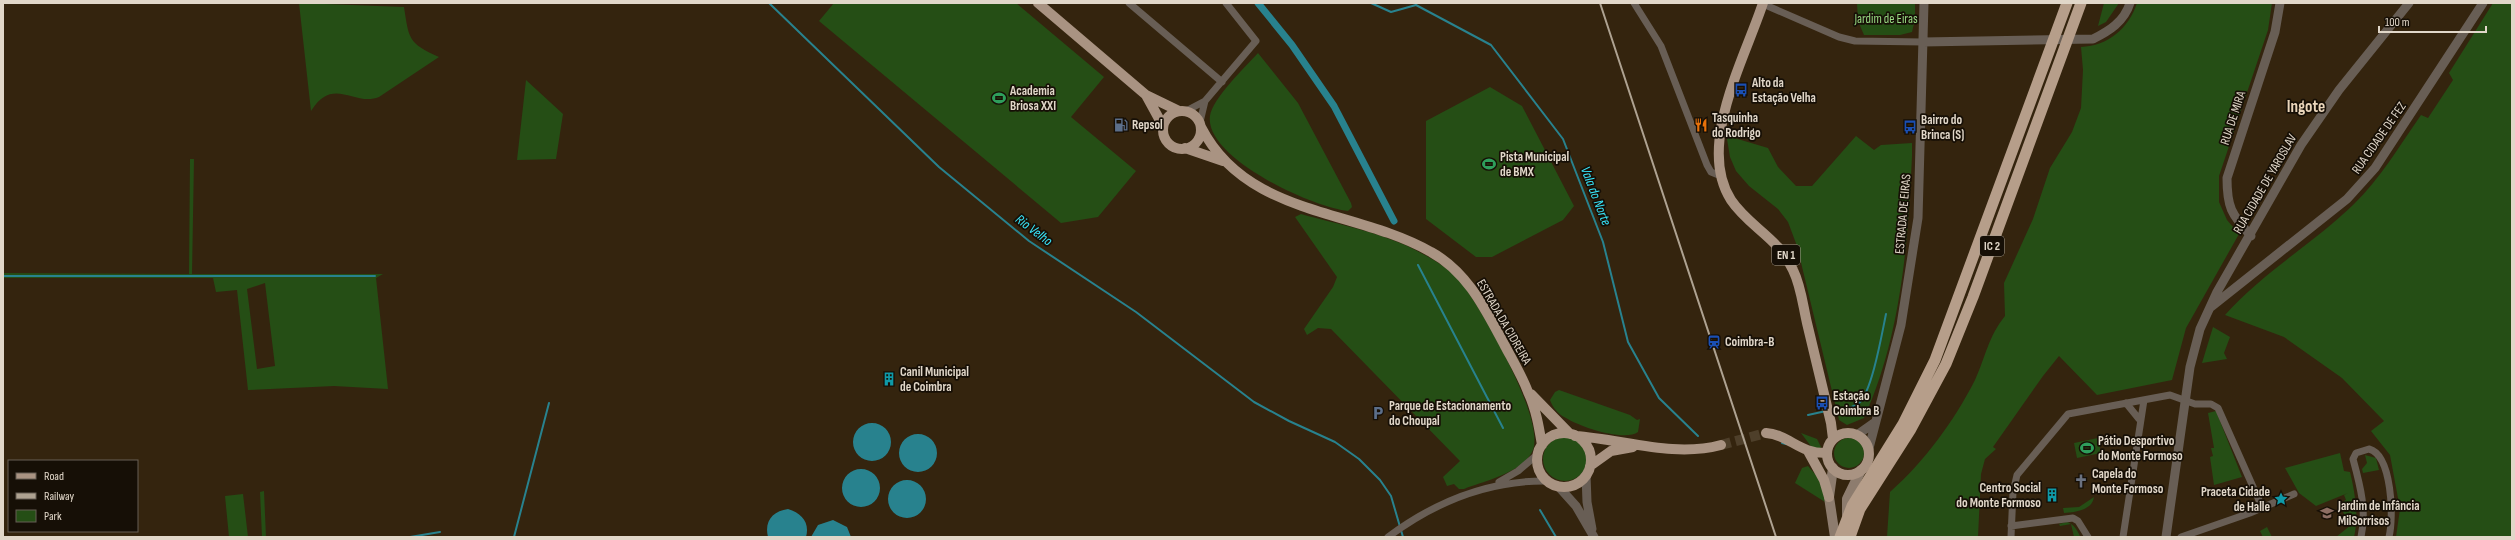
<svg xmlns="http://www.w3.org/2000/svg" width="2515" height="540" font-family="'Sofia Sans Condensed',sans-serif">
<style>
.green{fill:#254e15;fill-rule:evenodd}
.water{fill:#28828e}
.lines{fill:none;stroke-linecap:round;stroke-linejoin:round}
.stream{stroke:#28828e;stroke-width:2}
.canal{stroke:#28828e;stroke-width:7}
.primary-tunnel{stroke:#4e3f2a;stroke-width:10;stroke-dasharray:10 5;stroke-linecap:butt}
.minor{stroke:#685e55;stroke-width:7}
.tertiary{stroke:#685e55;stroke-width:9}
.secondary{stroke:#8d7c6e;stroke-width:10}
.primary{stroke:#a99382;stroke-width:10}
.trunk{stroke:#b69e8a;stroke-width:11}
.rail{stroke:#aea291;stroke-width:2}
.labels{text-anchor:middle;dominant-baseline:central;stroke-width:3.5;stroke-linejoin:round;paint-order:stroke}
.shield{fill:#160f06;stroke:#a49b8e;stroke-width:1}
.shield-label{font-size:12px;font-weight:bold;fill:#e1d7c9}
.park-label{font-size:13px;fill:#98da83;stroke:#160f06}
.poi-label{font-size:13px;font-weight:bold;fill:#e1d7c9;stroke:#160f06;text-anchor:start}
.street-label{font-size:13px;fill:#e1d7c9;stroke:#160f06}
.water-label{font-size:14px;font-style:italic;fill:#38e5f9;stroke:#160f06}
.district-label{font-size:17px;font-weight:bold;fill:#ebd6bb;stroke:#160f06}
</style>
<rect width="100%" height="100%" fill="#34240e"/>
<!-- green -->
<path class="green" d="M299,3l105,4c5,32 4,36 35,50l-60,40c-25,10 -46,-22 -68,14z
M834,3h182l88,74 -33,40 65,54 -38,46 -37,6 -242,-202z
M1857,3h58v16l-3,13 -12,3h-36l-6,-14z
M2104,3h15l-13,19 -8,4z
M2137,3h135l-4,27 -49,146v26l8,18 12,14 -53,94 -14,52 -75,15 -38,-39 -16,20 -50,71 3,2 -11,10 -4,15 -3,63h-91l3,-45c35,-31 64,-71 85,-112 11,-24 13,-43 30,-64l-1,-33 29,-64 17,-51 22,-36 9,-24 2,-38 -2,-23c27,-1 48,-19 56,-44z
M2493,3h19v534h-116l4,-28 -10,-54 -19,-24 13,-10 -42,-43 -58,-41 -59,-22c38,-43 88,-71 129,-111 26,-25 46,-59 67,-89l7,3 25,-38 -4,-7z
M1258,53l40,50 53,100 1,4 -4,4c-34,-3 -144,-53 -138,-95 2,-17 36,-50 48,-63z
M526,80l37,34 -7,45 -39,1z
M1490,87l32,19 52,100 -11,14 -71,37h-16l-50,-38v-98z
M1856,136l18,14 7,-5 31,-2v13c-4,88 -11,180 -48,262l-17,7 -8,-5 -42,-174 -9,-24 -10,-13 -29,-23 -13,-15 -6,-14 -3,-18 4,-2 37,11 10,19 18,19h16z
M190,159h4l-2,115h191l-7,4 12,111 -54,-3 -86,4 -11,-100 -21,2 -3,-14h-210v-5l186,1zM265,283l10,83 -18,3 -10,-80z
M1301,214c36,10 86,20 118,38 14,7 32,18 42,30 20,26 87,141 71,170 -11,21 -47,29 -68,37h-5l-5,-5 -7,2 -4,-9 17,-16 -129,-132 -13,-1 -11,7 -3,-6 29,-42 4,-10 -42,-60z
M2213,327l17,10 -6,16 3,6 -25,4z
M1559,390l71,25 7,5 3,-1 -2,13c-13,10 -58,-5 -72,-14 -8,-4 -13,-10 -16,-18l5,-8z
M2216,411l26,66 -28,8 -4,-28 3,-1 -2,-8h3l-6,-35z
M1801,433l16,6 4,8 -2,3 -6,-1z
M1543 459a22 22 0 1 1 44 0a22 22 0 1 1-44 0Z
M2098,438l3,15 -24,5 -3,-15z
M1834 453a15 15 0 1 1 30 0a15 15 0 1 1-30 0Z
M2340,453l4,18 6,1c5,20 9,45 4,65h-18l15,-12 -13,-21 8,-4 -2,-5 4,-2 -32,13 -17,-13 -14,-25z
M2365,455l11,3 3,12 -16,3 -1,-4 5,-6z
M1808,466l13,15 4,21 -30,-19 7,-15z
M264,491l2,46h-4l-2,-45z
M243,494l5,43h-19l-4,-41z
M2094,497c-2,14 -20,15 -30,16l-1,-5 16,-1z
M2067,522c7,2 10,8 13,14l-6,1 -3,-13 -11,2 -1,-2z
M2267,527l5,10h-9l-3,-6z"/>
<!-- water -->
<path class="water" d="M853 442a19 19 0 1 1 38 0a19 19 0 1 1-38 0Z
M899 453a19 19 0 1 1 38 0a19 19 0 1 1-38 0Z
M842 488a19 19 0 1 1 38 0a19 19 0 1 1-38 0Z
M888 499a19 19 0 1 1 38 0a19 19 0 1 1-38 0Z
M788,509c14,4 22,14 18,28h-38c-4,-16 5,-26 20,-28z
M833,520l14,7 4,10h-40l7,-12z"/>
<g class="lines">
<!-- stream -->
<path class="stream" d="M769,3l170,164 90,74 107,71 118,90 35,19 46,21 24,17 21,21 11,16 12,41
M1371,3l20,9 25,-7 75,40 72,94 40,103 25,100 31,56 39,38
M1418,265l85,163
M3,276h372
M1832,410c8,-1 21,-1 27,-7 13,-11 23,-70 27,-89
M1808,415l18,-4
M1782,443l4,1
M1540,510l16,27
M410,537l30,-5
M514,537l35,-134"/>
<!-- canal -->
<path class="canal" d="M1258,3l34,42 42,61 60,115"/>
<!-- primary-tunnel -->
<path class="primary-tunnel" d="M1721,445l45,-12"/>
<!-- minor -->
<path class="minor" d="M1129,3l93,79
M1634,3l27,43 46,119 4,7 10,4
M1763,4l76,33 16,4 68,1
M1186,111l19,-10 51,-60 -30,-38
M1200,122l5,-21
M2126,403l13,16
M1499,482l19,-11 20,-17
M2011,526l62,-8 5,3 10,16
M1388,537c47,-35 101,-57 160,-56
M2011,537l2,-45 4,-17 51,-61 102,-19 25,9h16l7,4 44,99
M2123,537l21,-137
M2181,537l69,-24 44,-19
M2361,537c6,-27 -1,-52 -8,-78l3,-6 13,-4c23,6 25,68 20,88"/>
<!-- tertiary -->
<path class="tertiary" d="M1923,42l170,-3c16,-8 31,-17 37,-36
M2251,236c-20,-22 -24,-29 -24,-58l48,-146 5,-29
M2211,307l136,-108 28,-31 108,-165
M1857,435l17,-12
M1869,448l32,-123 17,-107 6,-215
M1586,475l1,27 5,27
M1558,486l18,20 18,31
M2166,537l24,-170 10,-38 17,-37 84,-147 38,-55 70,-87"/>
<!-- secondary -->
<path class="secondary" d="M1833,468l-4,29 6,40
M1847,515v-16l14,-29"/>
<!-- primary -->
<path class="primary" d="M1038,3l108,92 33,16
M1763,3c-18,55 -67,143 -32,197 18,27 48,38 62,70 8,16 10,36 14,53 8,33 16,67 24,100l2,16
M1146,95l17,31
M1163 130a19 19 0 1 1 38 0a19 19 0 1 1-38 0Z
M1201,127c46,90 153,81 230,125 37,20 55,59 74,94 8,15 17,30 23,46 8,17 11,35 14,53
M1185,148l38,13
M1531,394l39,40
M1766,433c24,2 33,21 61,20
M1827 454a21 21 0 1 1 42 0a21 21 0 1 1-42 0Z
M1537 460a27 27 0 1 1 54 0a27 27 0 1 1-54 0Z
M1575,436c48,3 98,22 146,9
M1808,451l16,29 5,17
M1590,466l21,-15 22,-4"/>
<!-- trunk -->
<path class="trunk" d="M1840,537l12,-31 51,-82 32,-64 132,-357
M1850,537l10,-28 51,-80 35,-65 27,-67 108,-294"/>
<!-- rail -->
<path class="rail" d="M1600,3l176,534"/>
</g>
<!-- icons -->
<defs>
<g id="bus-bare" transform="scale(1.08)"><path d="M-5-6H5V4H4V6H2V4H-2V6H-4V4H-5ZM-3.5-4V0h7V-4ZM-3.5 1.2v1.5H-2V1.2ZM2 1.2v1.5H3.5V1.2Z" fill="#1a4fb4" stroke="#160f06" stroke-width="2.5" paint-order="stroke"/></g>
<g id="stadium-bare" transform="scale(1.08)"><path d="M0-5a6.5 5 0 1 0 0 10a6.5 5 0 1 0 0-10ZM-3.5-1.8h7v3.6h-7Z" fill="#2e9e5b" stroke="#160f06" stroke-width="2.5" paint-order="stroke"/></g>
<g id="fuel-bare" transform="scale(1.08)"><path d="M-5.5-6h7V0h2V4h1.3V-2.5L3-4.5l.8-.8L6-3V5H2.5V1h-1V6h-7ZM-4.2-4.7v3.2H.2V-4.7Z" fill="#5c6f8a" stroke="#160f06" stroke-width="2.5" paint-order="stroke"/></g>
<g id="restaurant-bare" transform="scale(1.08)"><path d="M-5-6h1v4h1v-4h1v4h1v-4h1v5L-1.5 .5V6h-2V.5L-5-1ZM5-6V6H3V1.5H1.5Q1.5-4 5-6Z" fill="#e8710a" stroke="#160f06" stroke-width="2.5" paint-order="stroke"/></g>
<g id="station-bare" transform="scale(1.08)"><path d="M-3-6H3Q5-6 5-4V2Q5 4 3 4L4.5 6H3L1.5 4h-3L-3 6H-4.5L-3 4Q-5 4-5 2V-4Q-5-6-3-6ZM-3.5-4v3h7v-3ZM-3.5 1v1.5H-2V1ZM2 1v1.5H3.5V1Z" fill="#1a4fb4" stroke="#160f06" stroke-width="2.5" paint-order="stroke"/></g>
<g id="building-bare" transform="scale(1.08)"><path d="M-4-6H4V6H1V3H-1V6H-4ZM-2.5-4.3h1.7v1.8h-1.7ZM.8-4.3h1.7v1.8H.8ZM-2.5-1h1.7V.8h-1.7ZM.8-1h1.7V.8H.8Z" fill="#0f9aa8" stroke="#160f06" stroke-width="2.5" paint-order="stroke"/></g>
<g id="parking-bare" transform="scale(1.08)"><path d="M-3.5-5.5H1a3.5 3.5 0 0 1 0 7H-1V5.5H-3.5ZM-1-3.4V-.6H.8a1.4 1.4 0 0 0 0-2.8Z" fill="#5c6f8a" stroke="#160f06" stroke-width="2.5" paint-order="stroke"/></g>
<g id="church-bare" transform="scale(1.08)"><path d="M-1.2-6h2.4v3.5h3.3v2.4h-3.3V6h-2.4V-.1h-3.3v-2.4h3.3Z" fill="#6b7280" stroke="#160f06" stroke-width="2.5" paint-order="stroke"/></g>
<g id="sight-bare" transform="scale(1.08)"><path d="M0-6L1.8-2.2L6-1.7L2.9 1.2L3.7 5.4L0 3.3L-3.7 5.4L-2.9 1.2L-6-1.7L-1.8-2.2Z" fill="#0f9aa8" stroke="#160f06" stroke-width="2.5" paint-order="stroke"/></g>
<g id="school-bare" transform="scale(1.08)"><path d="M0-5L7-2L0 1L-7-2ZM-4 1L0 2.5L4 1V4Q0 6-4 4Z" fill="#8d6e63" stroke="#160f06" stroke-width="2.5" paint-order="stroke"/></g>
</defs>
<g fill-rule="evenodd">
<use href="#bus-bare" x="1741" y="90"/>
<use href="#stadium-bare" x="999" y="98"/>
<use href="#fuel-bare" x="1121" y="125"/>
<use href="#restaurant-bare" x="1701" y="125"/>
<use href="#bus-bare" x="1910" y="127"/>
<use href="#stadium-bare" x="1489" y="164"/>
<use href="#station-bare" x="1714" y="342"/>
<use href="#building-bare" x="889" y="379"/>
<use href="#bus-bare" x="1822" y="403"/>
<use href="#parking-bare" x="1378" y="413"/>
<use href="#stadium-bare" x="2087" y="448"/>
<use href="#church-bare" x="2081" y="481"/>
<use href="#building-bare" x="2052" y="495"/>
<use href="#sight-bare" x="2281" y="499"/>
<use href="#school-bare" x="2327" y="513"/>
</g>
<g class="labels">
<!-- shield labels -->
<g class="shield">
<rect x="1980" y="236" width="24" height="20" rx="3"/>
<rect x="1772" y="245" width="28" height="20" rx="3"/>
</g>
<g class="shield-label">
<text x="1992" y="246">IC 2</text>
<text x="1786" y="255">EN 1</text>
</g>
<!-- park labels -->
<g class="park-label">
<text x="1886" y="19">Jardim de Eiras</text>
</g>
<!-- poi labels -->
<g class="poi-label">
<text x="1752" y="83">Alto da<tspan x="1752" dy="15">Estação Velha</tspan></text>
<text x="1010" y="91">Academia<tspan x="1010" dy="15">Briosa XXI</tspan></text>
<text x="1712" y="118">Tasquinha<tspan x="1712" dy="15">do Rodrigo</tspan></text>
<text x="1921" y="120">Bairro do<tspan x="1921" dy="15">Brinca (S)</tspan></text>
<text x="1132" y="125">Repsol</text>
<text x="1500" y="157">Pista Municipal<tspan x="1500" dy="15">de BMX</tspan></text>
<text x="1725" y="342">Coimbra-B</text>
<text x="900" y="372">Canil Municipal<tspan x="900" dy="15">de Coimbra</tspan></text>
<text x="1833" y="396">Estação<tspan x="1833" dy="15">Coimbra B</tspan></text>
<text x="1389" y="406">Parque de Estacionamento<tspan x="1389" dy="15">do Choupal</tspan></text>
<text x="2098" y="441">Pátio Desportivo<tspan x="2098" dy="15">do Monte Formoso</tspan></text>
<text x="2092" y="474">Capela do<tspan x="2092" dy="15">Monte Formoso</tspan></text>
<text x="2041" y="488" text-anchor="end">Centro Social<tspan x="2041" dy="15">do Monte Formoso</tspan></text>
<text x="2270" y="492" text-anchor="end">Praceta Cidade<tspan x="2270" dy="15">de Halle</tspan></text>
<text x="2338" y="506">Jardim de Infância<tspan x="2338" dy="15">MilSorrisos</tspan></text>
</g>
<!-- street labels -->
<g class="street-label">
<text transform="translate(2233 118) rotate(-72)">RUA DE MIRA</text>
<text transform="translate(2379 138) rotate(-55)">RUA CIDADE DE FEZ</text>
<text transform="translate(2265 184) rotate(-60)">RUA CIDADE DE YAROSLAV</text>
<text transform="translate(1903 214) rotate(-85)">ESTRADA DE EIRAS</text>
<text transform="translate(1504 322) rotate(60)">ESTRADA DA CIDREIRA</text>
</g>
<!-- water labels -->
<g class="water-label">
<text transform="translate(1596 196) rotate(69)">Vala do Norte</text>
<text transform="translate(1034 230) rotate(37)">Rio Velho</text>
</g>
<!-- district labels -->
<g class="district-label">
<text x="2306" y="107">Ingote</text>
</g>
</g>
<!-- border -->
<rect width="2515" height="540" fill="none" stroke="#e1d7c9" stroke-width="8"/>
<!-- legend -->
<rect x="8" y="460" width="130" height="72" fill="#160f06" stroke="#675f54"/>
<rect x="16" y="473" width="20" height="6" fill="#a99382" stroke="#675f54"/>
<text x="44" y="480" font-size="12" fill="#e1d7c9">Road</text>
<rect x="16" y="493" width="20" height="6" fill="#aea291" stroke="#675f54"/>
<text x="44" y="500" font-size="12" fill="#e1d7c9">Railway</text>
<rect x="16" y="510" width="20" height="12" fill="#254e15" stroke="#675f54"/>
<text x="44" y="520" font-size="12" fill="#e1d7c9">Park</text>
<!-- scale -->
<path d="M2379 26v6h107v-6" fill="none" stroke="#e1d7c9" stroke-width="2"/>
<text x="2385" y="26" font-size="12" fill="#e1d7c9" stroke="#160f06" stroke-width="3" paint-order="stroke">100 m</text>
</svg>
